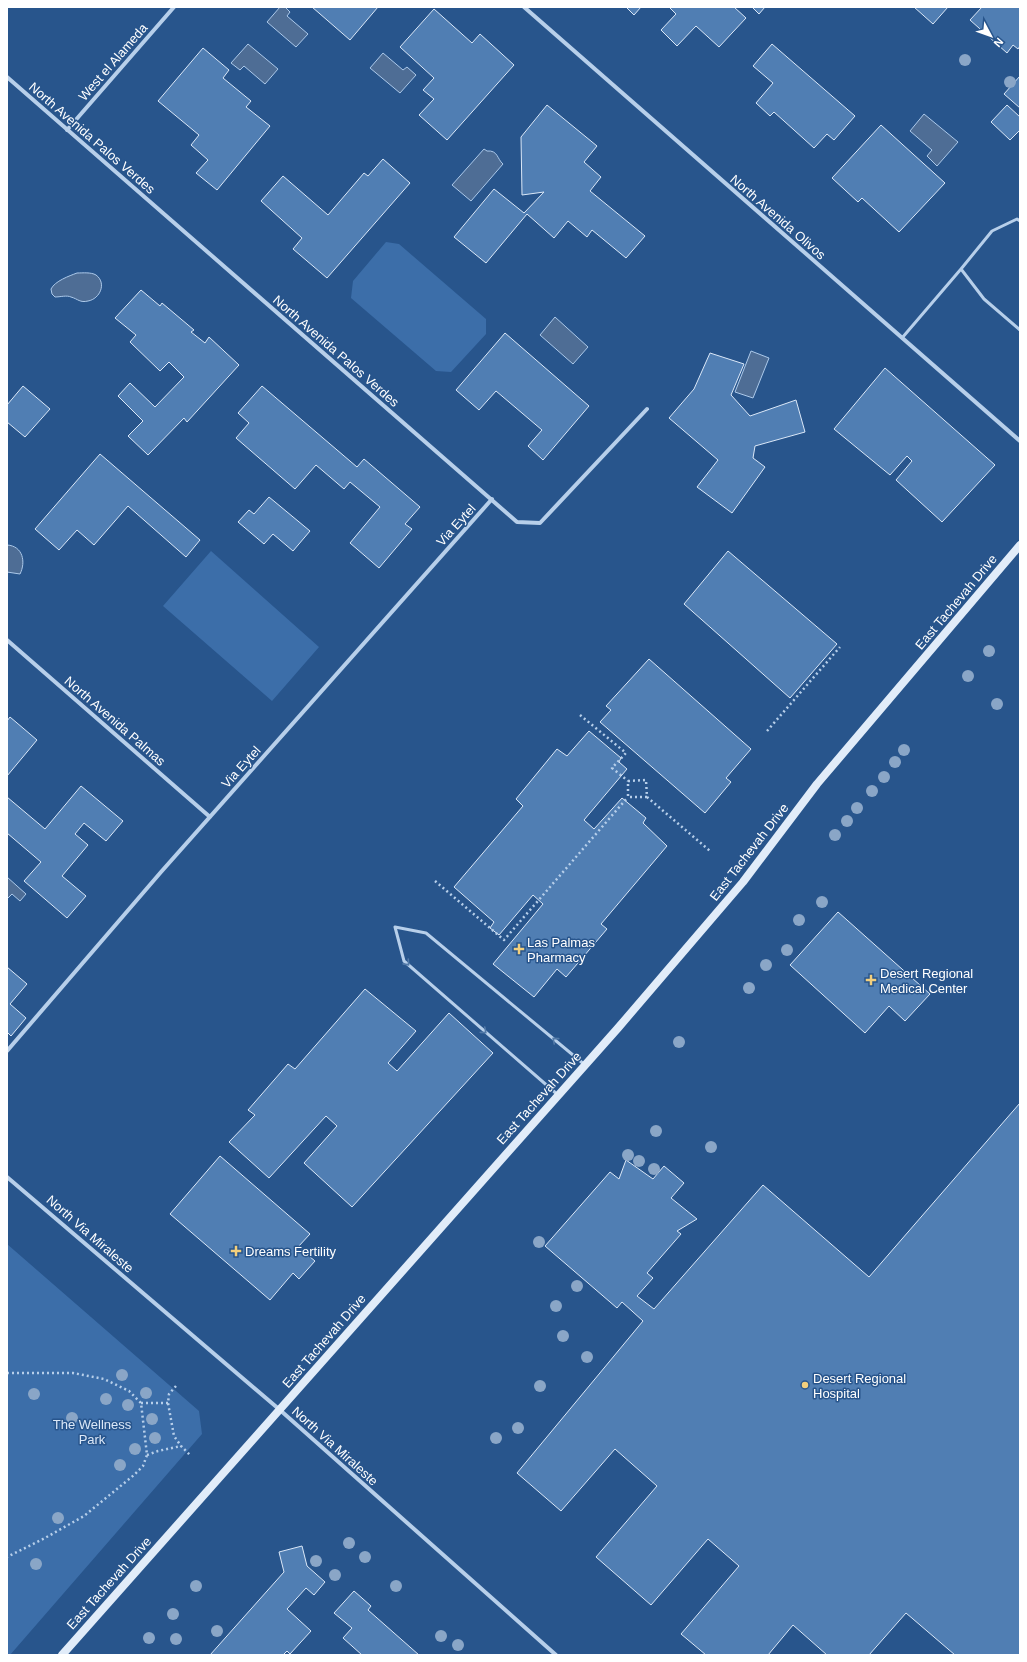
<svg xmlns="http://www.w3.org/2000/svg" width="1027" height="1662" font-family="Helvetica,sans-serif">
<style>
.green{fill:#3c6ea9}
.water{fill:#4e6d95;stroke:#acc9ea}
.building{fill:#507eb3;stroke:#dbe8f8}
.lines{fill:none;stroke-linecap:round;stroke-linejoin:round}
.path{stroke:#b7cfea;stroke-width:2.5;stroke-dasharray:2 3;stroke-linecap:butt}
.lane{stroke:#b7cfea;stroke-width:3}
.street{stroke:#b7cfea;stroke-width:4}
.secondary{stroke:#e1ecf9;stroke-width:8}
.tree{fill:#8aa6c7}
.oneway{stroke:#537aa8}
.poi-dot{fill:#f2cf7d;stroke:#28558c;stroke-width:1.5}
.labels{text-anchor:middle;dominant-baseline:central;stroke-width:3;stroke-linejoin:round;paint-order:stroke}
.street-label{font-size:13px;fill:#fff;stroke:#28558c}
.poi-label{font-size:13px;fill:#fff;stroke:#28558c;text-anchor:start}
.park-label{font-size:13px;fill:#dbe8f8;stroke:#28558c}
</style>
<rect width="100%" height="100%" fill="#28558c"/>
<!-- green -->
<path class="green" d="M386,242l13,2 87,75v15l-35,38 -15,-1 -85,-73 2,-17z
M211,551l108,96 -47,54 -109,-95z
M7,1244l192,167 3,23 -192,221h-3z"/>
<!-- water -->
<path class="water" d="M280,7h5l5,5 -3,4 21,18 -12,13 -29,-25z
M248,44l30,25 -13,15 -21,-18 -4,4 -9,-7z
M383,53l20,17 4,-3 9,8 -16,18 -30,-25z
M924,114l34,28 -21,24 -10,-10 5,-6 -22,-19z
M484,149l3,2c11,-1 10,8 16,13l-32,37 -19,-16z
M77,273c6,0 14,-1 19,2 11,8 4,24 -8,26 -8,2 -10,-2 -17,-4 -4,-2 -11,0 -16,0l-3,-3 -1,-5c4,-8 18,-13 26,-16z
M555,317l33,30 -15,17 -33,-29z
M751,351l18,7 -16,40 -18,-6z
M7,545c16,1 19,17 13,29l-13,-2z
M7,877l19,17 -6,7 -8,-7 -5,5z"/>
<!-- building -->
<path class="building" d="M312,7h66l-28,33z
M626,7h15l-7,8z
M669,7h65l12,11 -27,29 -23,-21 -19,20 -16,-16 15,-16z
M752,7h13l-6,7z
M914,7h34l-15,17z
M982,7h38v39l-2,3 -5,-4 -6,8 -37,-33z
M434,9l38,34 8,-9 34,31 -67,75 -28,-25 15,-16 -11,-9 11,-12 -34,-31z
M772,44l83,72 -21,24 -7,-6 -13,14 -40,-36 -4,4 -14,-13 17,-20 -20,-17z
M203,48l26,22 -6,8 28,23 -5,6 24,19 -53,64 -21,-17 12,-13 -17,-15 8,-10 -41,-34z
M1020,76v32l-16,-14z
M547,105l50,41 -13,16 17,15 -11,14 55,45 -19,22 -34,-28 -5,7 -19,-16 -14,17 -27,-24 -41,49 -32,-26 40,-48 30,24 20,-21 -22,3 -1,-58z
M1007,105l13,12v13l-10,10 -19,-18z
M881,125l64,58 -46,49 -37,-34 -4,4 -26,-24z
M383,159l27,24 -83,95 -34,-29 9,-11 -41,-37 22,-25 45,39 36,-42 4,3z
M141,290l19,16 2,-3 32,27 -3,2 14,11 4,-6 30,28 -52,57 -3,-4 -36,37 -20,-19 15,-15 -25,-25 12,-13 25,24 29,-30 -15,-15 -9,9 -30,-29 6,-7 -21,-17z
M505,333l84,73 -46,54 -15,-14 14,-16 -46,-39 -17,19 -23,-20z
M710,353l34,11 -13,31 19,21 46,-16 9,32 -50,14 -2,12 12,9 -33,46 -35,-26 21,-27 -49,-42 25,-29z
M885,368l110,97 -53,57 -46,-42 16,-19 -5,-5 -17,19 -56,-46z
M23,386l27,23 -25,28 -18,-15v-17z
M262,386l95,81 7,-8 56,48 -15,17 7,5 -33,39 -29,-25 30,-36 -30,-25 -6,7 -28,-24 -21,24 -59,-51 13,-15 -11,-10z
M100,454l100,86 -14,17 -58,-51 -34,39 -17,-15 -18,20 -24,-21z
M269,497l41,34 -17,20 -20,-17 -9,10 -26,-22 11,-12 5,4z
M728,551l109,93 -47,54 -106,-94z
M649,659l102,90 -25,29 5,4 -26,31 -105,-91 11,-12 -5,-4z
M10,717l27,23 -30,36v-55z
M589,731l32,27 -2,4 8,7 -43,51 10,9 28,-31 24,20 -3,5 24,23 -66,78 6,5 -41,48 -9,-8 -23,28 -41,-33 50,-60 -10,-9 -34,40 -9,-7 4,-6 -40,-35 69,-81 -7,-7 41,-50 10,7z
M81,786l42,35 -17,20 -22,-18 -9,11 13,11 -26,31 24,20 -19,22 -43,-37 17,-19 -34,-29v-36l38,32z
M838,912l92,82 -25,27 -16,-15 -24,27 -75,-68z
M7,967l20,17 -17,20 16,14 -15,18 -4,-4z
M365,989l51,42 -28,32 9,8 52,-58 44,40 -141,154 -48,-44 33,-37 -11,-10 -57,62 -40,-36 26,-27 -7,-5 40,-46 7,5z
M1020,1103v552h-65l-49,-42 -37,42h-42l-34,-30 -25,30h-62l-25,-21 58,-68 -31,-27 -57,66 -55,-48 61,-71 -42,-37 -54,62 -44,-38 126,-152 -21,-19 -5,6 -72,-62 65,-74 9,7 7,-19 27,19 11,-13 20,17 -13,15 26,21 -20,12 4,3 -34,39 6,5 -16,18 17,13 109,-124 106,92z
M220,1156l90,78 -12,13 17,14 -16,18 -6,-6 -23,27 -100,-86z
M302,1546l5,20 18,16 -11,13 -8,-7 -19,21 24,22 -21,23 -3,-3 -4,4h-73l74,-83 -5,-20z
M354,1591l17,15 -3,4 51,45h-57l-19,-17 9,-10 -18,-15z"/>
<g class="lines">
<!-- path -->
<path class="path" d="M580,715l46,38 -14,15 16,13
M767,731l73,-84
M647,797h-19v-16l18,-1 1,17 63,54
M435,881l69,59 124,-143
M7,1373h66l31,6 25,12 12,12 6,52 -4,11 -9,9 -50,41 -39,22 -38,19
M176,1386l-7,8 -1,9 6,33 7,10 9,9
M141,1403h27
M147,1455l11,-4 23,-5"/>
<!-- lane -->
<path class="lane" d="M1020,221l-3,-2 -25,12 -31,38 23,30 36,31
M902,338l59,-69
M558,1095l-154,-134 -9,-34 31,6 159,132"/>
<!-- street -->
<path class="street" d="M524,7l496,434
M7,77l510,445 23,1 107,-114
M67,130l107,-123
M7,640l203,177
M7,1051l154,-179 331,-373
M7,1177l273,233 276,245"/>
<!-- secondary -->
<path class="secondary" d="M62,1655l556,-627 125,-146 74,-98 203,-239"/>
</g>
<!-- trees -->
<g class="tree">
<circle cx="965" cy="60" r="6"/>
<circle cx="1010" cy="82" r="6"/>
<circle cx="989" cy="651" r="6"/>
<circle cx="968" cy="676" r="6"/>
<circle cx="997" cy="704" r="6"/>
<circle cx="904" cy="750" r="6"/>
<circle cx="895" cy="762" r="6"/>
<circle cx="884" cy="777" r="6"/>
<circle cx="872" cy="791" r="6"/>
<circle cx="857" cy="808" r="6"/>
<circle cx="847" cy="821" r="6"/>
<circle cx="835" cy="835" r="6"/>
<circle cx="822" cy="902" r="6"/>
<circle cx="799" cy="920" r="6"/>
<circle cx="787" cy="950" r="6"/>
<circle cx="766" cy="965" r="6"/>
<circle cx="749" cy="988" r="6"/>
<circle cx="679" cy="1042" r="6"/>
<circle cx="656" cy="1131" r="6"/>
<circle cx="711" cy="1147" r="6"/>
<circle cx="628" cy="1155" r="6"/>
<circle cx="639" cy="1161" r="6"/>
<circle cx="654" cy="1169" r="6"/>
<circle cx="539" cy="1242" r="6"/>
<circle cx="577" cy="1286" r="6"/>
<circle cx="556" cy="1306" r="6"/>
<circle cx="563" cy="1336" r="6"/>
<circle cx="587" cy="1357" r="6"/>
<circle cx="122" cy="1375" r="6"/>
<circle cx="540" cy="1386" r="6"/>
<circle cx="146" cy="1393" r="6"/>
<circle cx="34" cy="1394" r="6"/>
<circle cx="106" cy="1399" r="6"/>
<circle cx="128" cy="1405" r="6"/>
<circle cx="72" cy="1418" r="6"/>
<circle cx="152" cy="1419" r="6"/>
<circle cx="518" cy="1428" r="6"/>
<circle cx="155" cy="1438" r="6"/>
<circle cx="496" cy="1438" r="6"/>
<circle cx="135" cy="1449" r="6"/>
<circle cx="120" cy="1465" r="6"/>
<circle cx="58" cy="1518" r="6"/>
<circle cx="349" cy="1543" r="6"/>
<circle cx="365" cy="1557" r="6"/>
<circle cx="316" cy="1561" r="6"/>
<circle cx="36" cy="1564" r="6"/>
<circle cx="335" cy="1575" r="6"/>
<circle cx="196" cy="1586" r="6"/>
<circle cx="396" cy="1586" r="6"/>
<circle cx="173" cy="1614" r="6"/>
<circle cx="217" cy="1631" r="6"/>
<circle cx="441" cy="1636" r="6"/>
<circle cx="149" cy="1638" r="6"/>
<circle cx="176" cy="1639" r="6"/>
<circle cx="458" cy="1645" r="6"/>
</g>
<!-- one-way arrows -->
<defs><path id="oneway-chevron" d="M-2-3.5L2.5 0L-2 3.5" fill="none" stroke-width="1.6" stroke-linecap="round" stroke-linejoin="round"/></defs>
<g class="oneway">
<use href="#oneway-chevron" transform="translate(407 963) rotate(48)"/>
<use href="#oneway-chevron" transform="translate(484 1031) rotate(41)"/>
<use href="#oneway-chevron" transform="translate(555 1040) rotate(-140)"/>
</g>
<!-- markers -->
<g class="poi-dot">
<path d="M517 943h4v4h4v4h-4v4h-4v-4h-4v-4h4z"/>
<path d="M869 974h4v4h4v4h-4v4h-4v-4h-4v-4h4z"/>
<path d="M234 1245h4v4h4v4h-4v4h-4v-4h-4v-4h4z"/>
<circle cx="805" cy="1385" r="4"/>
</g>
<g class="labels">
<!-- street labels -->
<g class="street-label">
<text transform="translate(113 62) rotate(-49)">West el Alameda</text>
<text transform="translate(92 138) rotate(41)">North Avenida Palos Verdes</text>
<text transform="translate(778 217) rotate(41)">North Avenida Olivos</text>
<text transform="translate(336 351) rotate(41)">North Avenida Palos Verdes</text>
<text transform="translate(456 525) rotate(-48)">Via Eytel</text>
<text transform="translate(956 602) rotate(-50)">East Tachevah Drive</text>
<text transform="translate(115 721) rotate(41)">North Avenida Palmas</text>
<text transform="translate(241 767) rotate(-48)">Via Eytel</text>
<text transform="translate(749 852) rotate(-52)">East Tachevah Drive</text>
<text transform="translate(539 1098) rotate(-48)">East Tachevah Drive</text>
<text transform="translate(90 1234) rotate(41)">North Via Miraleste</text>
<text transform="translate(324 1341) rotate(-49)">East Tachevah Drive</text>
<text transform="translate(335 1446) rotate(42)">North Via Miraleste</text>
<text transform="translate(109 1583) rotate(-48)">East Tachevah Drive</text>
</g>
<!-- poi labels -->
<g class="poi-label">
<text x="527" y="942">Las Palmas<tspan x="527" dy="15">Pharmacy</tspan></text>
<text x="880" y="973">Desert Regional<tspan x="880" dy="15">Medical Center</tspan></text>
<text x="245" y="1251">Dreams Fertility</text>
<text x="813" y="1378">Desert Regional<tspan x="813" dy="15">Hospital</tspan></text>
</g>
<!-- park labels -->
<g class="park-label">
<text x="92" y="1424">The Wellness<tspan x="92" dy="15">Park</tspan></text>
</g>
</g>
<!-- border -->
<rect width="1027" height="1662" fill="none" stroke="#ffffff" stroke-width="16"/>
<!-- north arrow -->
<g transform="translate(991 36) rotate(131)" stroke="#28558c" stroke-width="3" paint-order="stroke">
<path d="M0-3L7 15L0 10L-7 15Z" fill="#ffffff"/>
<text y="-6" font-size="11" font-weight="bold" text-anchor="middle" fill="#ffffff">N</text>
</g>
</svg>
